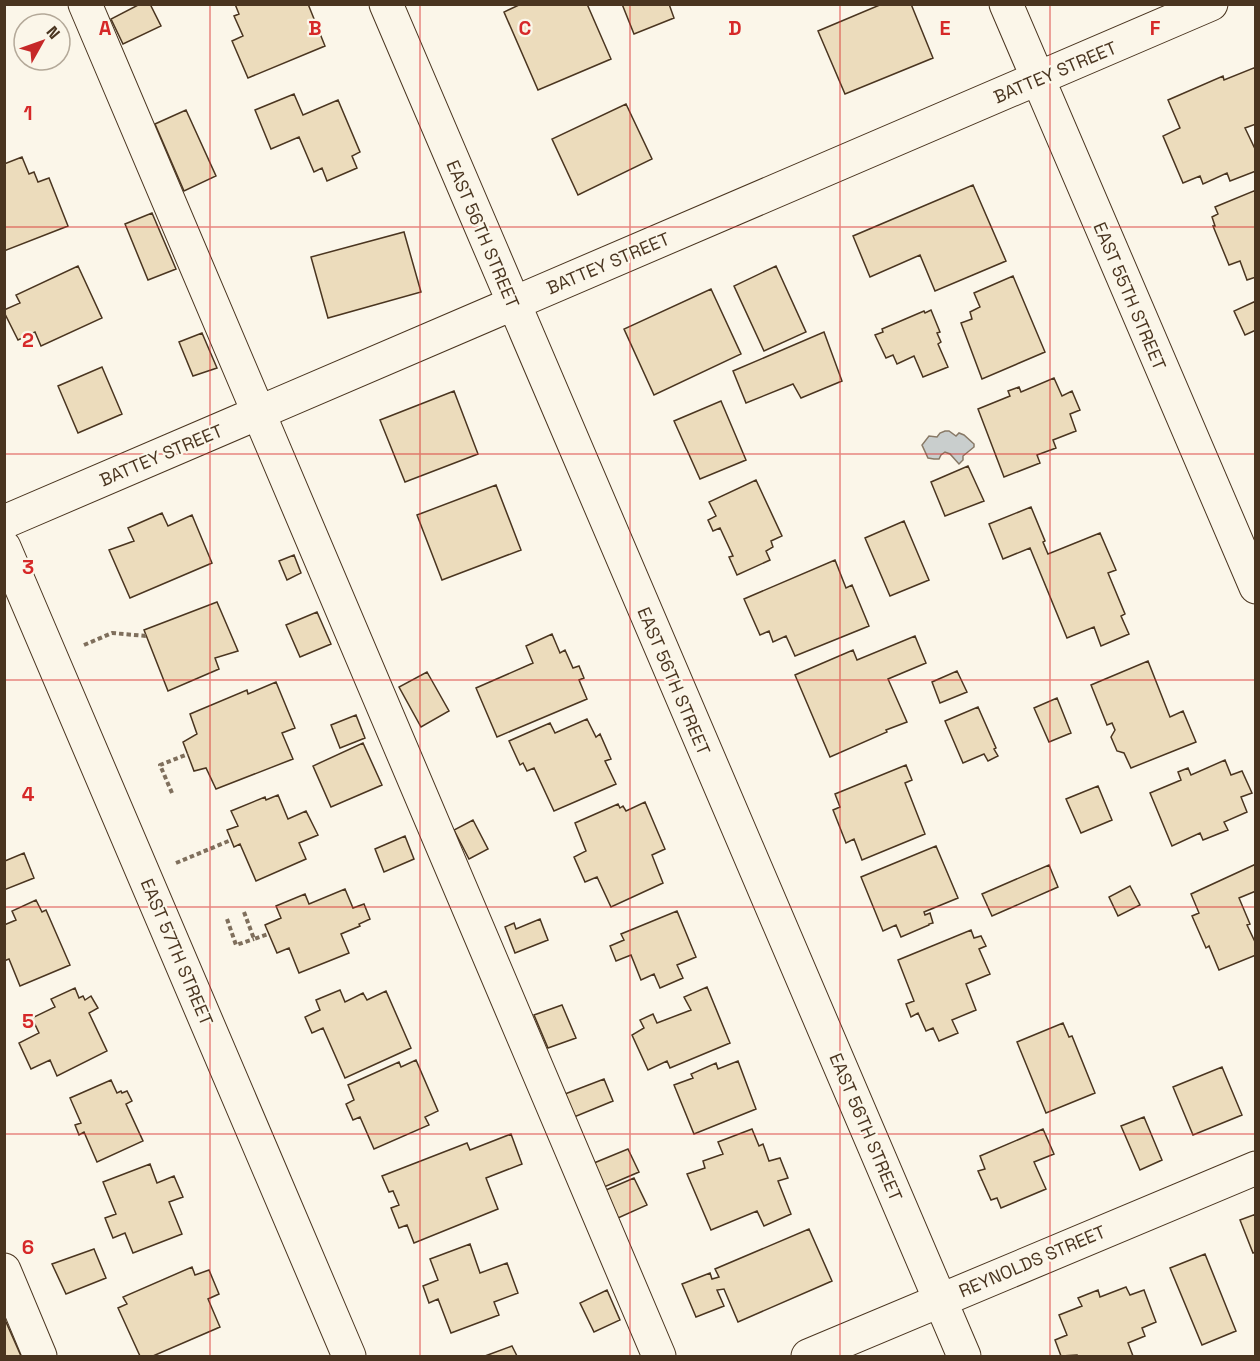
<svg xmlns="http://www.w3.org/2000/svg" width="1260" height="1361" font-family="'Space Grotesk',sans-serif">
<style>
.water{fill:#c9cecd;stroke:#887966;stroke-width:1.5}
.building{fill:#ecdcbc;stroke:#4a3520;stroke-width:1.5}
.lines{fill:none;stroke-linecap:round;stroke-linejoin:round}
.minor-casing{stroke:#4a3520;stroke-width:35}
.path{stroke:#7f6f5c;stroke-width:4;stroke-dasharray:4.5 3;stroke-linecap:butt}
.minor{stroke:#fbf6e9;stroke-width:33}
.grid{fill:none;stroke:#d62828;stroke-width:1.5;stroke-opacity:0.55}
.labels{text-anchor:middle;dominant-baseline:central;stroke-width:4.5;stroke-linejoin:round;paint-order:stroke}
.street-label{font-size:18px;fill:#4a3520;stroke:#fbf6e9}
.grid-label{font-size:20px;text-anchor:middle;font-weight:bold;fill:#d62828;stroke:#fbf6e9;stroke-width:4.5;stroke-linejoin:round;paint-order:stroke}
</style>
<rect width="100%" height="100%" fill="#fbf6e9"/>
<!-- water -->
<path class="water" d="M945,431h4l7,5 3,-3 5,2 10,9v3l-11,9v4l-4,4 -9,-10 -5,-2 -4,3 -2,4h-5l-6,-1 -6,-13 7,-9 8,1 3,-4z"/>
<!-- building -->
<path class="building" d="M140,4h10l11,22 -38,18 -12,-25z
M235,4h73l17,42 -77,32 -16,-37 11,-5 -9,-20 5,-2z
M521,4h66l24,55 -73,31 -34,-78z
M622,4h47l5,14 -40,16z
M882,4h29l22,54 -88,36 -27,-63z
M1256,67v57l-11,4 11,23v20l-26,10 -3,-8 -24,11 -3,-8 -17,7 -20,-47 17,-8 -12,-28 55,-24 1,4z
M294,94l9,21 35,-15 22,52 -8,4 5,12 -30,13 -5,-13 -8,4 -15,-35 -28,12 -16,-39z
M626,104l26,55 -74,36 -26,-56z
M186,110l30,66 -32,15 -29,-67z
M22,157l7,17 5,-2 4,10 11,-4 19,48 -64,25v-87z
M973,185l33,76 -71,30 -15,-36 -50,22 -17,-41z
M1256,190v87l-9,3 -7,-19 -11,4 -16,-39h2l-3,-9 6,-3 -3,-7z
M152,213l24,56 -28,11 -23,-56z
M404,232l17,60 -93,26 -17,-61z
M78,266l24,52 -61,28 -6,-14 -17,8 -14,-28v-2l16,-7 -4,-8z
M776,266l30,66 -42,19 -30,-65z
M1013,276l32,76 -63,27 -21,-56 11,-4 -2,-7 10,-5 -6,-14z
M711,289l30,65 -87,41 -30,-66z
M1256,301v29l-11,5 -11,-24z
M931,310l9,22 -3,1 4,9 -3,2 10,23 -25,10 -9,-21 -17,8 -4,-9 -7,3 -11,-23 8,-3 -1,-3 42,-18 1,2z
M824,332l18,49 -41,17 -8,-14 -47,19 -13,-32z
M202,333l15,35 -24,8 -14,-34z
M102,367l20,47 -44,19 -20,-47z
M1054,378l8,18 10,-5 8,19 -10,4 6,17 -23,9 3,8 -19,7 3,8 -36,14 -26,-68 32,-13 -2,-5 11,-4 2,5z
M454,391l24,63 -73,28 -25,-62z
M721,401l25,59 -46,19 -26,-58z
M968,466l16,35 -39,15 -14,-34z
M756,480l26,56 -11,5 2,6 -7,4 4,9 -33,15 -8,-18 4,-1 -13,-28 -7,3 -5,-11 8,-4 -7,-14z
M496,485l25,65 -79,30 -25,-65z
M1031,507l14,34 -2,1 5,12 52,-21 16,37 -8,3 17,41 -4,2 8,18 -28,12 -7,-19 -27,11 -37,-90 -27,11 -14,-35z
M162,513l6,13 24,-11 20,48 -82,35 -21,-48 25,-9 -6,-13z
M904,521l25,59 -39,16 -25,-58z
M294,555l7,18 -14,7 -8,-19z
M835,560l11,28 6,-3 17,41 -74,30 -9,-20 -13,6 -4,-11 -9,4 -16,-36z
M217,602l21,49 -23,7 4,11 -51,22 -24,-61z
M317,612l14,32 -31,13 -14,-32z
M552,634l8,19 5,-3 8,18 6,-2 5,12 -5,2 8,19 -90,38 -21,-49 57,-25 -7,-17z
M915,636l11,27 -38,16 19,43 -21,8 1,2 -57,25 -35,-82 58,-25 4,10z
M1148,661l22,56 13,-6 13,31 -65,26 -7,-15 -7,-2 -6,-14 4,-7 -3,-7 -5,2 -16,-40z
M957,671l10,21 -27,11 -8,-21z
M427,672l22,39 -28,16 -22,-40z
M276,682l19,46 -13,5 11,26 -77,30 -10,-21 -12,3 -11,-29 14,-8 -7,-20 57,-24 1,4z
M1057,698l14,35 -22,9 -15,-34z
M978,707l18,41 -2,1 4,7 -10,5 -4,-7 -21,9 -18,-42z
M356,715l9,23 -25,10 -9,-23z
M587,719l9,18 4,-3 11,25 -6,2 11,23 -62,27 -20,-43 -7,3 -4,-8 -3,2 -11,-24 41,-18 5,10z
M363,743l19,42 -51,22 -18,-41z
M1225,760l6,15 11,-4 10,22 -11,4 6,15 -23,10 4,8 -25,10 -3,-7 -28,13 -22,-53 31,-13 -3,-8 10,-4 3,7z
M906,765l6,15 -7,3 20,51 -63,26 -8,-21 -8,4 -13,-33 7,-3 -5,-13z
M1098,786l14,34 -31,13 -15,-34z
M278,795l10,24 18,-8 12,24 -19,8 7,16 -50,22 -16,-37 -6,3 -7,-17 11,-4 -7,-15 34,-14 1,3z
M645,802l20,47 -13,6 11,28 -52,24 -14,-30 -12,5 -11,-25 12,-6 -11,-28 43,-19 2,4 3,-2 3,5z
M473,820l15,29 -19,10 -15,-29z
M405,836l9,23 -30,13 -9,-23z
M936,846l22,52 -34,14 1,3 5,-2 3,10 -4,1v1l-28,12 -5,-12 -13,6 -22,-54z
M24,853l10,25 -30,12v-32l1,3z
M1256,864v27l-17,7 11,26 -3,1 9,19v11l-37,15 -10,-24 -3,2 -14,-32 7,-3 -8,-19z
M1049,865l9,22 -66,29 -10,-22z
M1130,886l10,19 -22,11 -9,-19z
M345,889l8,19 11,-4 6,15 -11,5 1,2 -19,8 8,19 -50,20 -10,-25 -12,5 -12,-28 16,-7 -5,-12 29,-12 4,10z
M36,900l6,12 4,-2 24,55 -50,21 -11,-27 -5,2v-36l12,-5 -4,-9z
M677,911l19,46 -19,8 6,13 -23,10 -6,-14 -13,6 -10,-25 -15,6 -6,-15 14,-6 -3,-6z
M540,919l8,21 -33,13 -10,-26 9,-4 2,6z
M971,930l3,8 7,-2 5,10 -7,3 11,25 -24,10 10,26 -24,10 6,13 -19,8 -6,-13 -7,3 -8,-18 -7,4 -5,-13 8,-3 -16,-41z
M707,987l23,56 -60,25 -3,-7 -19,9 -16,-35 12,-7 -4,-8 13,-6 4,9 34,-13 -7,-13z
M75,988l4,10 4,-2 2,4 6,-4 7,12 -9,5 18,38 -50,25 -7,-16 -19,9 -12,-26 20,-10 -7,-15 23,-11 -4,-8z
M340,990l5,12 18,-9 4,7 19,-9 25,57 -66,30 -22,-50 -11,5 -7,-16 15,-7 -4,-10z
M562,1005l14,33 -28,10 -14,-33z
M1063,1023l6,14 3,-1 23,57 -49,20 -29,-71z
M416,1060l22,51 -13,6 4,8 -55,24 -14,-32 -7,3 -7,-16 8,-4 -6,-15 51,-23 2,5z
M738,1061l18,48 -62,25 -20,-49 19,-7 -2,-4 25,-11 2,6z
M1222,1067l20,48 -49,20 -20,-48z
M604,1079l9,22 -39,16 -9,-23z
M111,1080l6,13 4,-2 1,2 5,-2 5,10 -6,3 17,37 -46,21 -13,-30 -5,3 -4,-10 6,-2 -11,-25z
M1144,1117l18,43 -22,10 -19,-44z
M752,1129l7,17 4,-2 6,17 11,-3 8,20 -10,3 13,33 -27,12 -7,-15 -46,19 -24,-56 18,-6 -2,-7 20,-7 -5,-12z
M1043,1129l11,25 -20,8 12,27 -45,19 -4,-10 -6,2 -13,-29 7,-2 -5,-13z
M511,1134l11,30 -36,14 12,31 -84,34 -7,-18 -8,3 -8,-20 8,-3 -6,-14 -4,1 -7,-16 85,-33 3,7z
M628,1149l11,23 -35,15 -10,-24z
M150,1164l7,19 17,-7 9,21 -14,5 13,32 -49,19 -8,-20 -12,5 -8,-20 11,-4 -13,-32z
M634,1178l13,27 -29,13 -12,-28z
M1256,1214v38l-3,1 -13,-33z
M809,1229l23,52 -94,41 -14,-33 -7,1 7,16 -28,11 -14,-33 28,-11 2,6 7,-2 -4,-8z
M470,1244l10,29 27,-10 11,30 -24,9 5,13 -48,18 -13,-34 -9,4 -6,-17 15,-6 -8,-21z
M94,1249l12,29 -40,16 -14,-30z
M1205,1254l31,77 -34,14 -32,-77z
M192,1267l3,8 14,-5 10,24 -11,5 12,28 -67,29h-13l-22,-48 9,-4 -4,-7z
M1126,1287l4,8 14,-5 12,32 -14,6 3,8 -17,7 5,13h-56v-1l-16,1 -6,-16 12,-5 -8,-20 23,-9 -4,-8 20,-8 2,7z
M607,1290l13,30 -26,12 -14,-29z
M6,1322l15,34h-17v-33z
M512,1346l5,10h-32z"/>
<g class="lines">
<!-- minor casing -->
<g class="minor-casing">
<path id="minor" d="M85,4l574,1352
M386,4l578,1352
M1006,4l250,583
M4,522l1207,-518
M4,547l345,809
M4,1270l36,86
M808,1356l448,-188"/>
</g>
<!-- path -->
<path class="path" d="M84,645l28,-12 34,3
M172,793l-12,-28 28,-11
M176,863l55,-23
M244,912l10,27 14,-5
M227,919l9,26 18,-6"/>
<!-- minor -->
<use href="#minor" class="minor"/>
</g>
<!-- grid -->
<path class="grid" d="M210,4v1352M420,4v1352M630,4v1352M840,4v1352M1050,4v1352M4,227h1252M4,454h1252M4,680h1252M4,907h1252M4,1134h1252"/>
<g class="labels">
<!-- street labels -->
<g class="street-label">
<text transform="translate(1055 72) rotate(-23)">BATTEY STREET</text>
<text transform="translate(483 234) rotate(67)">EAST 56TH STREET</text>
<text transform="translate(608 263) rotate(-23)">BATTEY STREET</text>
<text transform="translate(1130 296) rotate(67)">EAST 55TH STREET</text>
<text transform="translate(161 455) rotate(-23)">BATTEY STREET</text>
<text transform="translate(674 681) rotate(67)">EAST 56TH STREET</text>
<text transform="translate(177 952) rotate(67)">EAST 57TH STREET</text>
<text transform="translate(866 1127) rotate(67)">EAST 56TH STREET</text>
<text transform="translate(1032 1261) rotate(-23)">REYNOLDS STREET</text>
</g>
</g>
<g class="grid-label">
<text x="105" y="35">A</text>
<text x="315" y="35">B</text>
<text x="525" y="35">C</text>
<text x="735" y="35">D</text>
<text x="945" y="35">E</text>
<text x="1155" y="35">F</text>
<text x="28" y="120">1</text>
<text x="28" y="347">2</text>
<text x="28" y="574">3</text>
<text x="28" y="801">4</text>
<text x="28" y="1028">5</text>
<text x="28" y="1254">6</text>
</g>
<!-- border -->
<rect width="1260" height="1361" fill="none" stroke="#4a3520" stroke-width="12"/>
<!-- north arrow -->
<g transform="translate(42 42) rotate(50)"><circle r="28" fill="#fbf6e9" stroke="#b4a999" stroke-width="1.5"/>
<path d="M0-4.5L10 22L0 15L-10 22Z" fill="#c62828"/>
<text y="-9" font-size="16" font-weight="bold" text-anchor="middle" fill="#4a3520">N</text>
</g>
</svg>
